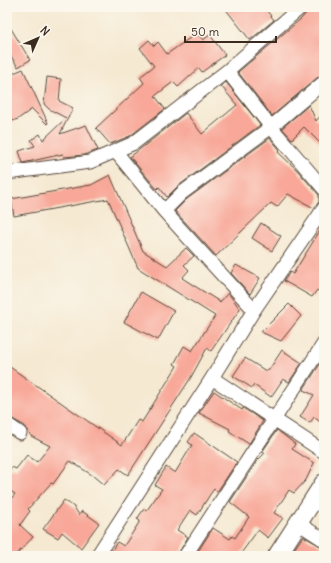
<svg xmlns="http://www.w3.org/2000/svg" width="331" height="563" font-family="Delius,sans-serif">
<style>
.building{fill:#f8a798}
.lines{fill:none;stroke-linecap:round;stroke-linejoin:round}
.street-casing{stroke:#574739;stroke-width:15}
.secondary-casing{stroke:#574739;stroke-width:20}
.street{stroke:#fff;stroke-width:13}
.secondary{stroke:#fff;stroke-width:18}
</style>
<rect width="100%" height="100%" fill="#fbf7ec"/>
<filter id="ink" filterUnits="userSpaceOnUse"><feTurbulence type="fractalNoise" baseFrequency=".025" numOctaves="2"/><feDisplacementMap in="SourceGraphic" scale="8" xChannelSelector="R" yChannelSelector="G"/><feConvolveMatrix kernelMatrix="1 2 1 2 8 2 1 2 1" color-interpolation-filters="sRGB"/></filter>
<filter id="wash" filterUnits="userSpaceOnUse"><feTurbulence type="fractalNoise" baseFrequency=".012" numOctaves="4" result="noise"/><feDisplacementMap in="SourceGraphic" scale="16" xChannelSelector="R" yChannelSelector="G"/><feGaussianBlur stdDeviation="0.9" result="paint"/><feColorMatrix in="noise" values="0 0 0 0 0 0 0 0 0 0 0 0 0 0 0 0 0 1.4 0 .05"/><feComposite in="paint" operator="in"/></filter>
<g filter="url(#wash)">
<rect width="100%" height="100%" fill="#f5e9d2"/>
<g id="blocks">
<!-- building -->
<path class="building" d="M224,7h40l10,13 -24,20z
M311,7h13v65l-52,44 -34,-44 64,-54z
M7,22l23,38 -12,7 -11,-17z
M197,33l6,7 7,-5 15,20 -23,17 -3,-4 -21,19 -5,-5 -18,14 10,13 -35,27 -20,8 -14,-16 48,-45 -4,-6 14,-11 -14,-18 9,-8 5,6 4,-4 9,12z
M23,69l25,54 -1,1 -15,-15 -14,10 -11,4v-47z
M47,77l14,2 -2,22 14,7 -13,26 26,-9 12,25 -14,5 -20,2 -1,-3 -40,9 -4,-12 16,-5 -4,-6 9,-6 3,6 23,-22 -17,-9 -5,-5z
M226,82l34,43 -83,62 -10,10 -8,-10 -2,2 -27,-32 56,-44 16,21 35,-29 -16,-19z
M309,105l7,16 8,-9v35l-20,-20 -12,12 -10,-11z
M270,138l10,12 -2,2 19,18 22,25v7l-5,6 -26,-14 -11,13 -6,-4 -55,53 -41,-45 12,-12z
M110,175l33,76 24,15 19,-18 8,8 -10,9 5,5 -7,8 38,24 8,-9 12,16 -29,42 -4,-3 -17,31 -62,96 -9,-6 -15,16 -12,-10 -22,-14 -17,23 -2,-1 -23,26 2,2 -10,14 13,12 -18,19h-8v-52l8,-10 -8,-5v-14l5,-8 4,2 11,-14 10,7 13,-16 -19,-10 -6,-10 -18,-10v-51l115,80 16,-25 4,2 35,-56 -3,-2 10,-18 8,5 23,-35 -77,-48 -30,-69 -94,17 -3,-17 80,-14z
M261,223l20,13 -9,15 -20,-13z
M324,224v70l-7,-4 -5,7 -28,-16 6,-9 3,2z
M236,265l24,13 -10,16 -19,-21z
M141,292l33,19 -16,29 -34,-18z
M289,304l12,12 -20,25 -20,-9z
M282,350l20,13 -13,19 -6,-3 -12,18 -17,-12 -2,3 -19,-12 12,-18 21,13 3,-1z
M324,358v67l-10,-8 -4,6 -10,-6 14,-22 -11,-5z
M214,391l28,19 1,-2 20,13 -14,23 -20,-13 1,-2 -31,-16z
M277,430l18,14 -3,5 22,14 -8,17 -12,13 -5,-3 -15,23 9,5 -15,20 -10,-8 -19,26h-44l18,-28 17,11 2,-3 3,2 14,-21 -19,-15 27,-41 8,-8 -3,-1z
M194,433l43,29 -20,30 -3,-3 -3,4 -14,22 -7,-5 -13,20 11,7 -11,19h-69l9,-14 7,4 16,-25 -3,-2 7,-10 3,1 15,-21 -7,-4 11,-18 9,6 17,-28 -4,-3z
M64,500l10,7 5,8 3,-4 17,12 -18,25 -19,-16 -4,6 -15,-9z
M303,536l21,12v8h-23l-8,-5z"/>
</g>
</g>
<g filter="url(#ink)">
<use href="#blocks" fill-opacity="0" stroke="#574739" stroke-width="1"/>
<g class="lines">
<!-- street casing -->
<g class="street-casing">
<path id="street" d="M227,71l44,56 53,62
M116,152l48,59 90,99
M7,173l83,-11 44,-19 93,-72 74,-64
M164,211l18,-18 89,-66 53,-45
M212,378l112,74
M7,424l13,9
M298,523l26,17
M97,556l115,-178 42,-68 70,-102
M185,556l139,-213"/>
</g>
<!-- secondary casing -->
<g class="secondary-casing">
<path id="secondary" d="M277,556l47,-73"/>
</g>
<!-- street -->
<use href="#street" class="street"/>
<!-- secondary -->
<use href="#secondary" class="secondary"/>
</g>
</g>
<!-- margin -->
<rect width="331" height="563" fill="none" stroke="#fbf7ec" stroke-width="24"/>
<!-- north arrow -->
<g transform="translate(38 38) rotate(45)" stroke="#fbf7ec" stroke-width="3" paint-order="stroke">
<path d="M0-3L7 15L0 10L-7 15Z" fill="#3b2a1e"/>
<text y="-6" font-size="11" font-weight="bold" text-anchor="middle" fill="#3b2a1e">N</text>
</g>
<!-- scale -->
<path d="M185 36v6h91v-6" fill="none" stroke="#3b2a1e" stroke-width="2"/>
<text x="191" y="36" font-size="12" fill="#3b2a1e" stroke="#fbf7ec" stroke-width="3" paint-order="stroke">50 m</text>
</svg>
